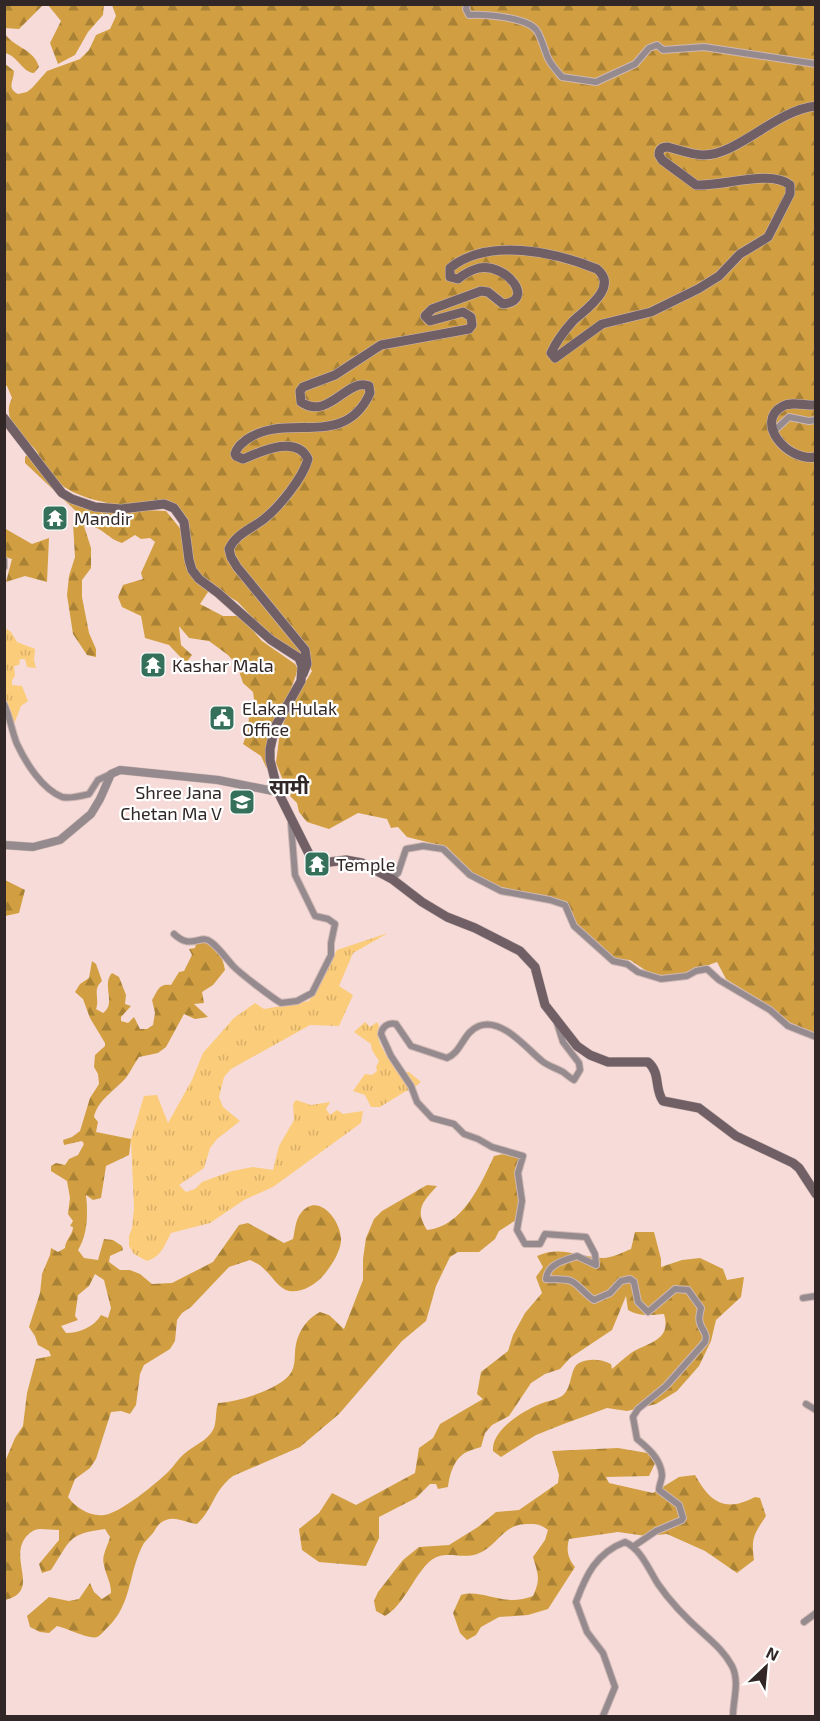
<svg xmlns="http://www.w3.org/2000/svg" width="820" height="1721" font-family="'Exo 2','Noto Sans Devanagari',sans-serif">
<style>
.grass{fill:url(#grass-tufts)}
.forest{fill:url(#forest-firs);fill-rule:evenodd}
.lines{fill:none;stroke-linecap:round;stroke-linejoin:round}
.minor-casing{stroke:#cfb7b4;stroke-width:8}
.tertiary-casing{stroke:#cfb7b4;stroke-width:9}
.secondary-casing{stroke:#cfb7b4;stroke-width:10}
.minor{stroke:#958a8e;stroke-width:6}
.tertiary{stroke:#958a8e;stroke-width:8}
.secondary{stroke:#706066;stroke-width:9}
.labels{text-anchor:middle;dominant-baseline:central;stroke-width:4.5;stroke-linejoin:round;paint-order:stroke}
.poi-label{font-size:18px;fill:#312726;stroke:#fff;text-anchor:start}
.neighbourhood-label{font-size:20px;font-weight:bold;fill:#312726;stroke:#fff}
</style>
<defs>
<pattern id="grass-tufts" width="24" height="20" patternUnits="userSpaceOnUse" patternTransform="scale(1.5)"><rect width="24" height="20" fill="#fbcc79"/><path d="M3 7l-1-3M5 7V3M7 7l1-3M15 17l-1-3M17 17v-4M19 17l1-3" fill="none" stroke="#d8af68"/></pattern>
<pattern id="forest-firs" width="22" height="20" patternUnits="userSpaceOnUse" patternTransform="scale(1.5)"><rect width="22" height="20" fill="#d19f41"/><path d="M5 1l3.5 6h-7zM16 11l3.5 6h-7z" fill="#aa8236"/></pattern>
</defs>
<rect width="100%" height="100%" fill="#f6dbd8"/>
<!-- grass -->
<path class="grass" d="M4,627l7,5 6,10 18,7 -1,11 2,8 -9,-1 -2,-8h-5l-1,6 -5,1 1,10 -3,4v5l10,1 6,15 -7,5 -7,18 -9,-27z
M388,933l-35,20 -14,33 14,9 -14,31 -29,-1 -79,44 -7,8 -5,20 4,10 17,14 -23,18 -7,9 -6,20 -25,17 7,7 9,-3 7,-7 30,-11 21,-4 20,3 6,-24 15,-26 -1,-16 3,-4 15,5 19,-3 -4,7 4,6 7,-5 6,4 20,-3 -2,12 -88,64 -29,13 -34,23 -39,10c-7,13 -9,23 -24,28l-13,-7 -5,-8v-10l3,-8 2,-20 -3,-69 13,-43 13,-1 11,28 24,-43 11,-27 31,-35 21,-15 9,6 45,-8 28,-51z
M365,1022l5,5 7,-5 2,4c-6,15 10,31 17,45l13,1 12,10 -10,8 -5,1 -26,16h-9l-6,-12 -12,-4 12,-17 7,1 5,-4 -1,-4 3,-6 -7,-11 -1,-6 -17,-12z"/>
<!-- forest -->
<path class="forest" d="M5,4h38v1l-24,24 -14,-1z
M104,4l-1,11 -15,17 -13,23 -17,9 -8,-21 11,-22 -13,-16z
M112,5h703v1029l-26,-12 -25,-19 -38,-24 -9,-17 -33,12 -30,2 -24,-16 -15,-1 -37,-33 -13,-24 -64,-15 -32,-16 -22,-24 -40,-10 -9,-10 -7,1 -4,-9 -29,-6 -29,16 -22,-7 -8,-10 -2,-9 -8,-8 -13,-32 3,-24 7,-24 26,-44 -5,-8 -44,-34 -25,-27 -26,-16 -12,18 23,12h15l6,4 18,21 33,23 3,5 -8,23 -9,15 -11,65 -4,-5 -5,-11 -18,-12 5,-13 1,-15 6,-10 -2,-14 -10,-9 -6,-18 -9,-10 -19,-14 -20,-3 -10,-12 2,19 11,10 -6,8 -17,-18 -24,-7 -4,-22 -19,-9 -4,-10 5,-12 20,-6 -2,-6 14,-31 -5,-4 -9,1 -6,-4 -13,8c-15,-4 -21,-19 -38,-17l7,22v20l-9,12v17l7,36 7,16v8l-9,-2 -14,-21 -6,-39 2,-19 6,-19 -2,-34 6,-9 -54,-51v-6l3,-3 32,39 44,18 25,2 17,-3 20,1 17,21 6,-1 -26,-30c-14,-1 -27,6 -41,6 -6,-1 -13,-3 -18,-5 -25,-5 -48,-15 -61,-38 -4,-8 -5,-13 -12,-19 -14,-13 -29,-28 -19,-47l-5,-12 -3,-1v-322l10,8c0,10 -8,17 4,23l9,-2 5,-4 15,-17 33,-12 9,-9 7,-15 14,-6 6,-13z
M5,34c10,14 29,15 34,33l-5,6c-12,-1 -16,-17 -29,-20z
M4,528l28,16 17,-6 -2,44 -22,-6 -19,6 6,-23 -7,-2z
M5,880l20,10 -6,23 -14,3z
M204,941c13,6 19,16 21,29l-12,15 -11,7 2,11 -10,1 14,13 -13,2 -11,-5 -18,33 -8,6 -19,4c-6,8 -10,19 -17,25 -11,11 -25,20 -28,35l4,5 -2,10 35,7 -2,16 -23,11 -5,32 -8,2 -7,-5c2,18 2,39 -8,55l6,8 14,2 6,-21 9,1 9,6 1,4 -13,6 -1,6 11,8h10l10,4 12,10 20,-1 41,-21 26,-37 9,-2 36,20 9,-4c2,-8 2,-19 8,-26 17,-22 41,8 40,28 -1,12 -11,27 -19,36 -8,8 -20,16 -33,14 -10,-2 -16,-14 -24,-21 -4,-5 -9,-7 -15,-10l-21,7 -38,40 -9,6 -5,7 -2,21 -5,8 -26,16 -4,9 -4,31 -6,9 -9,-3 -10,1 -15,47 -6,9 -15,11 -7,18c7,10 22,20 36,18 15,-1 53,-32 65,-44 5,-5 9,-12 15,-17 9,-8 24,-14 29,-24 4,-7 2,-18 5,-27 19,-1 65,-14 74,-32 4,-9 2,-17 4,-27 3,-14 12,-26 24,-32l9,3 15,14 19,-49v-21l3,-21 8,-19 8,-8 45,-26 10,1c-14,16 -23,23 -10,44 35,-3 54,-46 67,-74 9,-2 19,-4 26,3l1,42 -5,19 -17,11 -4,8 -16,13h-21l-8,5 -14,29 -10,35 -24,20 -63,73 -39,33 -67,29c-20,15 -19,32 -36,48 -11,-1 -21,-8 -31,-4 -8,3 -9,7 -13,13 -3,3 -6,7 -9,10 -16,28 -11,61 -37,85 -3,3 -7,8 -10,9 -7,3 -30,-9 -40,-11l-8,7 -9,-1 -10,-5 -3,-11 22,-19 20,4 10,-2 11,-16 4,9 8,7 9,-6c0,-11 -5,-17 -7,-28 -3,-9 4,-19 6,-28l-5,-8c-38,5 -34,11 -54,41l-9,3 -3,-9 20,-24v-10c-6,0 -13,-1 -19,-1 -6,0 -11,4 -15,9 -16,23 16,53 -20,62l-1,-136 11,-26 8,-12 4,-33 9,-34 15,-3 -2,-5 -11,-6 -3,-9 -6,-9 11,-34 2,-19 8,-19 1,-7 7,4 7,-4c0,-8 8,-13 8,-21l-3,-1 3,-5 -5,-7 2,-16 -3,-17 -16,-10v-5l5,-3 9,2 4,-6 9,-4 6,-11 -2,-3 -18,4 -1,-5 9,-3 8,-6 10,-33 9,-14 -1,-10 -4,-7 1,-12 10,-9v-3l-15,-25 -7,-19 -8,-7 5,-8 9,-6 3,-17 4,3 6,17c-10,9 -2,17 -6,28l7,4c14,-10 -2,-28 9,-40l7,4 7,18 -1,9 6,2 -10,11v4l7,2 6,-6 6,12h7l6,-4 2,-12 -3,-13c6,-10 7,-17 19,-15l8,-13 5,-1 8,-16 -3,-6 6,-1 1,-4zM95,1274l9,6 7,28 -3,10 -7,-3c-7,12 -22,18 -35,18l-7,-10 2,3 17,-6 -3,-4 3,-21 11,-9z
M635,1232h19l7,27v8l21,-7 18,-2 23,11 4,11 17,-3 -3,20 -25,23 -5,21 -12,25 -22,25 -21,13 -29,7 -20,-3 -46,17 -25,10 -35,22 -8,-6c-2,-21 30,-40 47,-47 7,-3 16,-4 22,-8 11,-8 7,-27 17,-33 10,-5 22,-4 32,1l1,5c6,-5 12,-11 19,-16 17,-11 41,-12 33,-39 -13,1 -24,3 -36,-4l-2,-14 -14,34 -42,28 -10,11 -15,5 -14,9 -22,33 -17,9 -7,8 -4,14c-6,2 -14,4 -19,8 -9,7 -13,22 -14,32l-10,2 -2,-5h-6l-14,14 -37,19v21l-13,28 -47,-4 -17,-12 -3,-21 20,-16 13,-20 24,12 59,-32 4,-25 14,-10 7,-14 43,-25 -6,-5 4,-22 27,-21 5,-16 12,-22 17,-20 -6,-16 7,-10 -6,-11c23,-11 43,1 66,2 9,0 20,-6 28,-9z
M618,1448l41,7 -10,21 -43,1 3,6 44,10 26,-16 16,-2c15,27 30,38 60,22l5,1 6,18c-12,18 -15,22 -12,44l-17,13 -32,-22 -38,-17 -21,2 -28,-4 -49,7c-3,12 -1,19 6,28l-27,42 -20,6 -29,2 -18,10 -5,8 -9,5 -7,-7 -7,-20 8,-18c22,-7 42,13 72,1 8,-17 5,-22 0,-39l12,-17 3,-10c-8,-6 -11,-6 -21,-6 -25,0 -29,23 -50,30 -17,6 -34,-6 -49,9 -16,16 -24,42 -43,53l-9,-5 -2,-10 4,-9 25,-32 16,-13 30,-2 29,-18 18,-15 23,-2 39,-27 1,-8 -7,-24z"/>
<g class="lines">
<!-- minor casing -->
<g class="minor-casing">
<path id="minor" d="M467,4l-1,5 3,6c15,-1 59,2 68,16 5,8 7,18 11,27 3,7 9,13 14,19l34,5 39,-18 14,-16 8,-3 6,5 41,-3 112,17
M773,432l16,-15 20,4 7,-1
M4,560v7
M4,704c6,13 8,28 13,40 9,19 25,45 45,53 8,2 19,-1 27,-3l9,-14 13,-6
M392,879l6,-6 8,-24 17,-3 20,3 27,26 31,16 49,9 15,5 9,21 39,35 14,3 11,8 23,7 26,-3 9,-5 11,-2 12,11 51,30 18,16 28,11
M174,934c18,17 26,-1 37,8 8,6 15,16 22,24 8,8 38,31 48,37l16,-2 15,-8 19,-38v-12l4,-19 -7,-5 -13,-3 -20,-41 -4,-52
M557,1023l6,19 16,21 1,7 -6,10c-4,-2 -7,-5 -11,-8 -7,-4 -15,-6 -21,-11 -15,-12 -40,-44 -63,-35 -16,6 -17,26 -32,32l-36,-12 -15,-22c-8,-2 -14,3 -15,10l10,22 20,30 6,16 15,16 22,6 10,10 14,5 14,8 31,9 -5,17 4,28 -5,29 8,14h15l5,-10 41,3 9,17 1,11 -19,-9c-13,5 -29,7 -31,23 8,1 17,-1 25,2 6,2 15,14 23,19l16,-7 11,-12 9,-2 4,3 4,20 10,10 27,-23 13,1 13,18c-1,5 -3,10 -1,15 2,8 8,10 5,19l-39,44 -28,23 -5,8 4,22c11,9 24,20 25,36 0,6 -3,9 -3,15l20,15 4,13 -1,2 -26,11 -22,15
M803,1298l13,-2
M806,1404l10,6
M804,1622l12,-9
M603,1716l12,-29 -12,-34 -16,-21 -11,-30c10,-27 20,-49 49,-60 16,7 24,28 33,42 13,19 31,37 47,51 11,10 20,18 27,31 8,16 1,34 1,50"/>
</g>
<!-- tertiary casing -->
<g class="tertiary-casing">
<path id="tertiary" d="M4,845l29,2 27,-7 31,-26 9,-15 11,-25 9,-4 98,10 60,12"/>
</g>
<!-- secondary casing -->
<g class="secondary-casing">
<path id="secondary" d="M816,405c-10,1 -24,-4 -33,1 -29,15 3,56 33,51
M4,418l47,61 11,14 10,6 23,8 26,2 43,-5 10,4 10,14 5,38 3,10 7,9 19,14 53,47 28,18 3,8 -1,15 -26,46 -5,22v11l8,32 32,64 12,7 24,-3 16,3 30,16 30,23 25,15 28,11 45,23 15,16 10,38 32,41 13,9 18,7h40c13,11 6,27 15,39l36,7 37,28 57,27 6,5 17,26
M303,674l4,-10 -2,-14 -68,-83 -6,-10 -2,-8c7,-15 22,-20 35,-30 15,-12 39,-41 44,-60 -11,-25 -48,-7 -65,0l-7,-3 -1,-2c2,-7 6,-10 11,-14 40,-29 98,11 124,-47l-1,-7c-22,-9 -40,35 -68,16l-1,-11 3,-4 32,-12 46,-30 88,-16 3,-4 -1,-8 -8,-5 -33,9 -5,-5 7,-7 49,-18 7,1 15,12c33,-3 4,-41 -24,-36 -8,2 -15,6 -21,11l-8,-2v-9c38,-31 105,-16 147,1 22,18 -11,40 -24,52 -8,9 -17,21 -22,32l4,5 47,-34 49,-12 47,-23 21,-13 21,-22 28,-17 22,-43v-9c-19,-16 -70,2 -94,0l-34,-25 -3,-5c0,-6 3,-8 9,-8 11,3 24,8 36,8 34,0 72,-45 112,-49"/>
</g>
<!-- minor -->
<use href="#minor" class="minor"/>
<!-- tertiary -->
<use href="#tertiary" class="tertiary"/>
<!-- secondary -->
<use href="#secondary" class="secondary"/>
</g>
<!-- icons -->
<defs>
<g id="temple-square" transform="scale(1.35)"><rect x="-9" y="-9" width="18" height="18" rx="4" fill="#35705a" stroke="#fff"/><path d="M0-6L5-2H3V0L6.5 2.5H4V6H1.5V3h-3V6H-4V2.5H-6.5L-3 0V-2H-5Z" fill="#fff"/></g>
<g id="civic-square" transform="scale(1.35)"><rect x="-9" y="-9" width="18" height="18" rx="4" fill="#35705a" stroke="#fff"/><path d="M-.6-6.5H3V-4.5H.6V-3L4-1V1h2V6H-6V1h2V-1L-.6-3ZM-1.2 2.5V6h2.4V2.5Z" fill="#fff"/></g>
<g id="school-square" transform="scale(1.35)"><rect x="-9" y="-9" width="18" height="18" rx="4" fill="#35705a" stroke="#fff"/><path d="M0-5L7-2L0 1L-7-2ZM-4 1L0 2.5L4 1V4Q0 6-4 4Z" fill="#fff"/></g>
</defs>
<g fill-rule="evenodd">
<use href="#temple-square" x="55" y="518"/>
<use href="#temple-square" x="153" y="665"/>
<use href="#civic-square" x="222" y="718"/>
<use href="#school-square" x="242" y="802"/>
<use href="#temple-square" x="317" y="864"/>
</g>
<g class="labels">
<!-- poi labels -->
<g class="poi-label">
<text x="74" y="518">Mandir</text>
<text x="172" y="665">Kashar Mala</text>
<text x="242" y="708">Elaka Hulak<tspan x="242" dy="21">Office</tspan></text>
<text x="222" y="792" text-anchor="end">Shree Jana<tspan x="222" dy="21">Chetan Ma V</tspan></text>
<text x="336" y="864">Temple</text>
</g>
<!-- neighbourhood labels -->
<g class="neighbourhood-label">
<text x="289" y="786">सामी</text>
</g>
</g>
<!-- border -->
<rect width="820" height="1721" fill="none" stroke="#312726" stroke-width="12"/>
<!-- north arrow -->
<g transform="translate(766 1667) rotate(26)" stroke="#ffffff" stroke-width="4.5" paint-order="stroke">
<path d="M0-4.5L10 22L0 15L-10 22Z" fill="#312726"/>
<text y="-9" font-size="16" font-weight="bold" text-anchor="middle" fill="#312726">N</text>
</g>
</svg>
